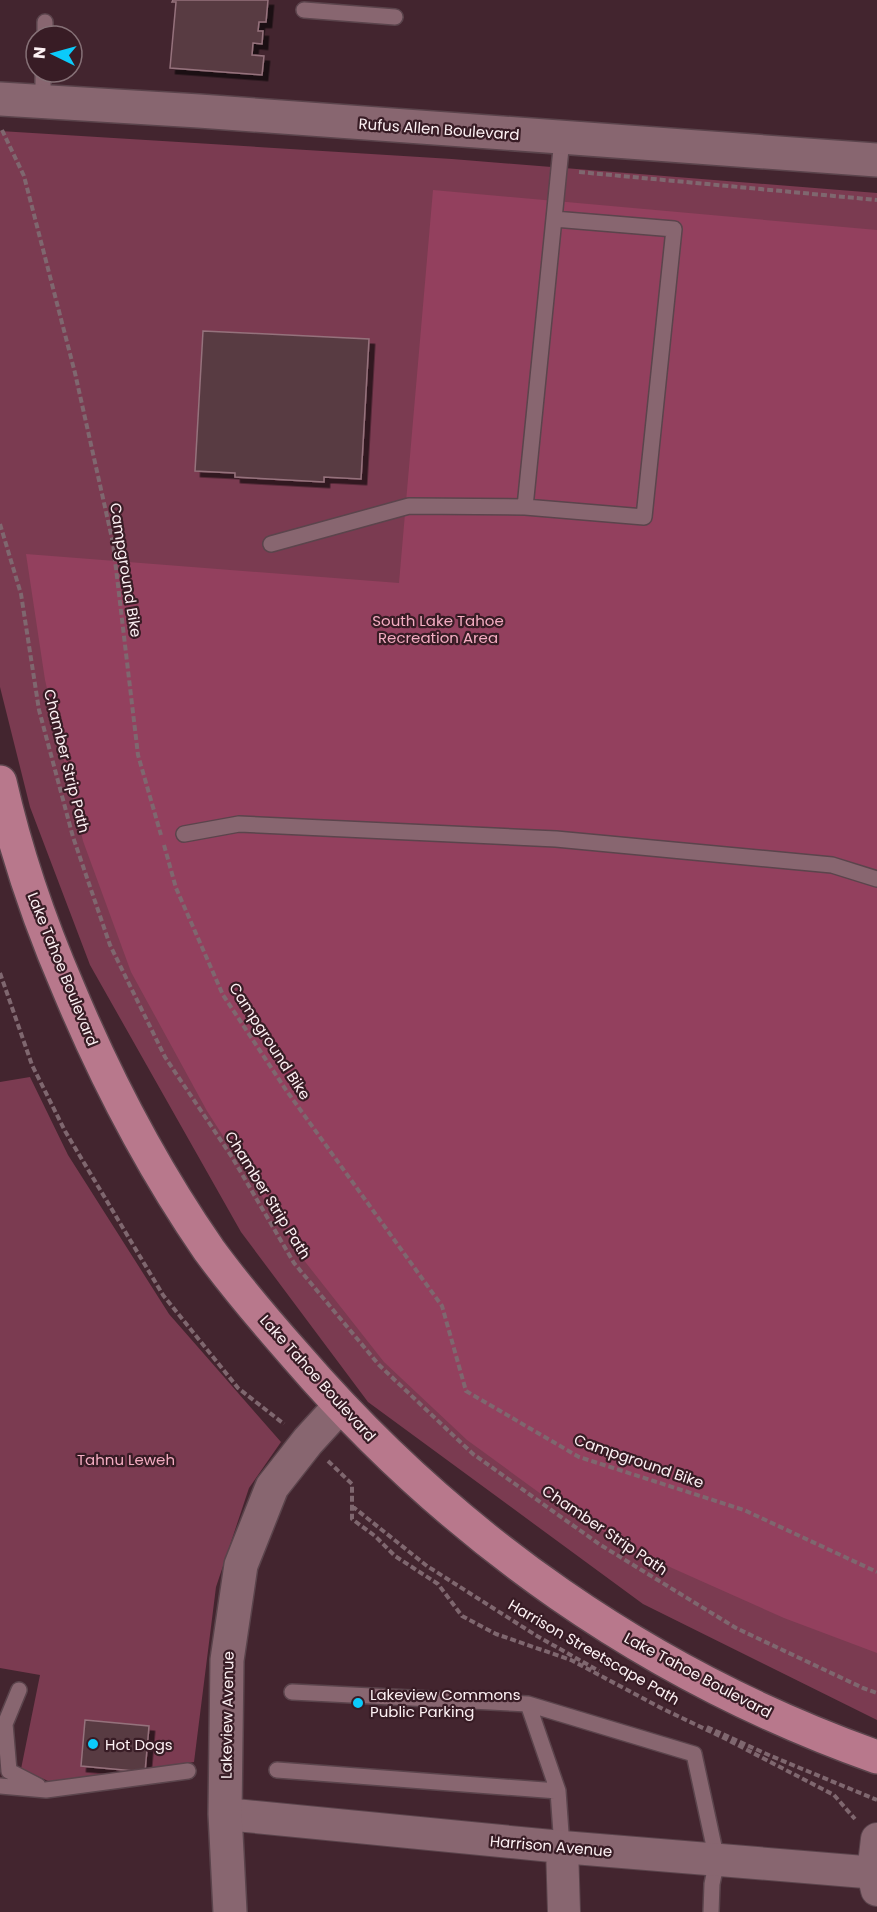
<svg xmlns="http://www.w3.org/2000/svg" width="877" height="1912" font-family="Poppins,sans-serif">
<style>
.green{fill:#7b3b51}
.forest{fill:#93405e}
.building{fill:#593a43;stroke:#95727c;stroke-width:1.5;filter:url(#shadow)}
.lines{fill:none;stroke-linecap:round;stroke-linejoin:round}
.service-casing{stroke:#5b444c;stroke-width:18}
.minor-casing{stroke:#5b444c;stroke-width:34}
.tertiary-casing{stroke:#5b444c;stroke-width:36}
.trunk-casing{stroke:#5b444c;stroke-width:36}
.path{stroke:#7f676f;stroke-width:4;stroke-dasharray:6 3;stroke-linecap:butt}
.service{stroke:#886670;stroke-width:15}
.minor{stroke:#886670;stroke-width:32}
.tertiary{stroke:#886670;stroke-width:33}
.trunk{stroke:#b8788c;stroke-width:33}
.poi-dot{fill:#0bcafa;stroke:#381c25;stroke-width:2}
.labels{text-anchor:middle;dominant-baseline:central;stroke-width:4.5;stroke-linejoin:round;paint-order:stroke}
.street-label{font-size:15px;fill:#fcf0f3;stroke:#381c25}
.park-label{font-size:15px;fill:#f4adc2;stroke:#381c25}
.poi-label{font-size:15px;fill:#fcf0f3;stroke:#381c25;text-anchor:start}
</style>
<defs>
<filter id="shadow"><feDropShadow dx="5.5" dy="5.5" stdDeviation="0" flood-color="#0009"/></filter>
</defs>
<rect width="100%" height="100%" fill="#43252f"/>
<!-- green -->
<path class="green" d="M0,131l452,28 425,34v1527l-234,-116 -275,-202 -127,-170 -151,-267 -60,-158 -30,-120z
M30,1077l38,78 101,159 112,128 -32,46 -33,99 -22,175 -139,22 -34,-15 19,-94 -40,-7v-586z"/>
<!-- forest -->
<path class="forest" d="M433,190l444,40v1423l-93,-35 -112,-50 -109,-58 -96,-70 -83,-78 -85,-108 -92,-143 -76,-139 -48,-131 -38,-161 -19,-126 373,29z"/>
<!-- building -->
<path class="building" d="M173,0h95l-2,22h-7l-1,9h5l-1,13 -9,-1 -1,12 12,1 -2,19 -92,-7 6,-66h-4z
M203,331l166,8 -8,140 -37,-2v5l-89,-5v-4l-40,-2z
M85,1720l64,6 -4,46 -64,-6z"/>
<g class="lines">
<!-- service casing -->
<g class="service-casing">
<path id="service" d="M304,10l91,7
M45,36v-14
M43,102v-30
M525,507l119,10 30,-288 -120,-10
M271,544l138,-38 116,1 37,-368
M184,834l55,-10 317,15 276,26 45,14
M19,1690l-14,34 4,47 29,15
M292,1692l236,12 166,50 23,106 -5,24 -1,28
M528,1704l30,87
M277,1770l281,21 4,56
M0,1786l46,4 142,-19"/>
</g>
<!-- minor casing -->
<g class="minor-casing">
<path id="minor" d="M225,1814l337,33 315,26
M877,1839l-4,34 4,17
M562,1847l2,65"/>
</g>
<!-- tertiary casing -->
<g class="tertiary-casing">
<path id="tertiary" d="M0,99l199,12 678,49
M230,1912l-5,-98 2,-154 14,-95 31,-78 36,-46 32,-35"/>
</g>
<!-- trunk casing -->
<g class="trunk-casing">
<path id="trunk" d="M0,782c16,71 40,141 69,208 38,91 84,179 140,260 27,37 57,72 87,106 157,182 353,320 581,401"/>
</g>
<!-- path -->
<path class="path" d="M2,130l22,46 51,197 38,170 25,212 23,80
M579,172l298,28
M0,524l21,70 18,116 34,127 37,108 55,112 67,100 62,106 85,102 94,89 126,90 137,84 127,60 14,5
M164,845l12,43 47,107 63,95 156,216 24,85 113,66 165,53 133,62
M0,973l32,92 33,66 98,164 75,93 46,36
M328,1461l24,23v35l23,17 20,20 43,28 24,32 34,18 75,26 92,49 61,29 110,57 21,24
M352,1506l75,60 110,70 62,35
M707,1727l64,29 106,44"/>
<!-- service -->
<use href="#service" class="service"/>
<!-- minor -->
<use href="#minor" class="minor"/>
<!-- tertiary -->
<use href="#tertiary" class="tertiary"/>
<!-- trunk -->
<use href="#trunk" class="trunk"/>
</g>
<!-- markers -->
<g class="poi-dot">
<circle cx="358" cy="1703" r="6"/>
<circle cx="93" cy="1744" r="6"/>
</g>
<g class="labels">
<!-- street labels -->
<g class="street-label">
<text transform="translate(439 129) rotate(4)">Rufus Allen Boulevard</text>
<text transform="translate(126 570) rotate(81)">Campground Bike</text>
<text transform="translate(67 761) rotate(76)">Chamber Strip Path</text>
<text transform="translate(63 969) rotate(68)">Lake Tahoe Boulevard</text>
<text transform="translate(270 1041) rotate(57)">Campground Bike</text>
<text transform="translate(268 1195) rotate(58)">Chamber Strip Path</text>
<text transform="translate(318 1378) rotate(48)">Lake Tahoe Boulevard</text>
<text transform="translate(639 1461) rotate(19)">Campground Bike</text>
<text transform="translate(605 1530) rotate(34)">Chamber Strip Path</text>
<text transform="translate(594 1652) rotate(30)">Harrison Streetscape Path</text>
<text transform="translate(698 1675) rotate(28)">Lake Tahoe Boulevard</text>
<text transform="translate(227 1715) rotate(-89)">Lakeview Avenue</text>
<text transform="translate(551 1846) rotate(5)">Harrison Avenue</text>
</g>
<!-- park labels -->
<g class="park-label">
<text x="438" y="620">South Lake Tahoe<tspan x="438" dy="17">Recreation Area</tspan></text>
<text x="126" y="1459">Tahnu Leweh</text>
</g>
<!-- poi labels -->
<g class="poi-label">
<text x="370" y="1694">Lakeview Commons<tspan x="370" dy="17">Public Parking</tspan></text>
<text x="105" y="1744">Hot Dogs</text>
</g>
</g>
<!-- north arrow -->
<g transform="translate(54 54) rotate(275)"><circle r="28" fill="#381c25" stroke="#867177" stroke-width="1.5"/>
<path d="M0-4.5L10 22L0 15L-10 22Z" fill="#0bcafa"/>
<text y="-9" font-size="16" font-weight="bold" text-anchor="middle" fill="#fcf0f3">N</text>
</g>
</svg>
